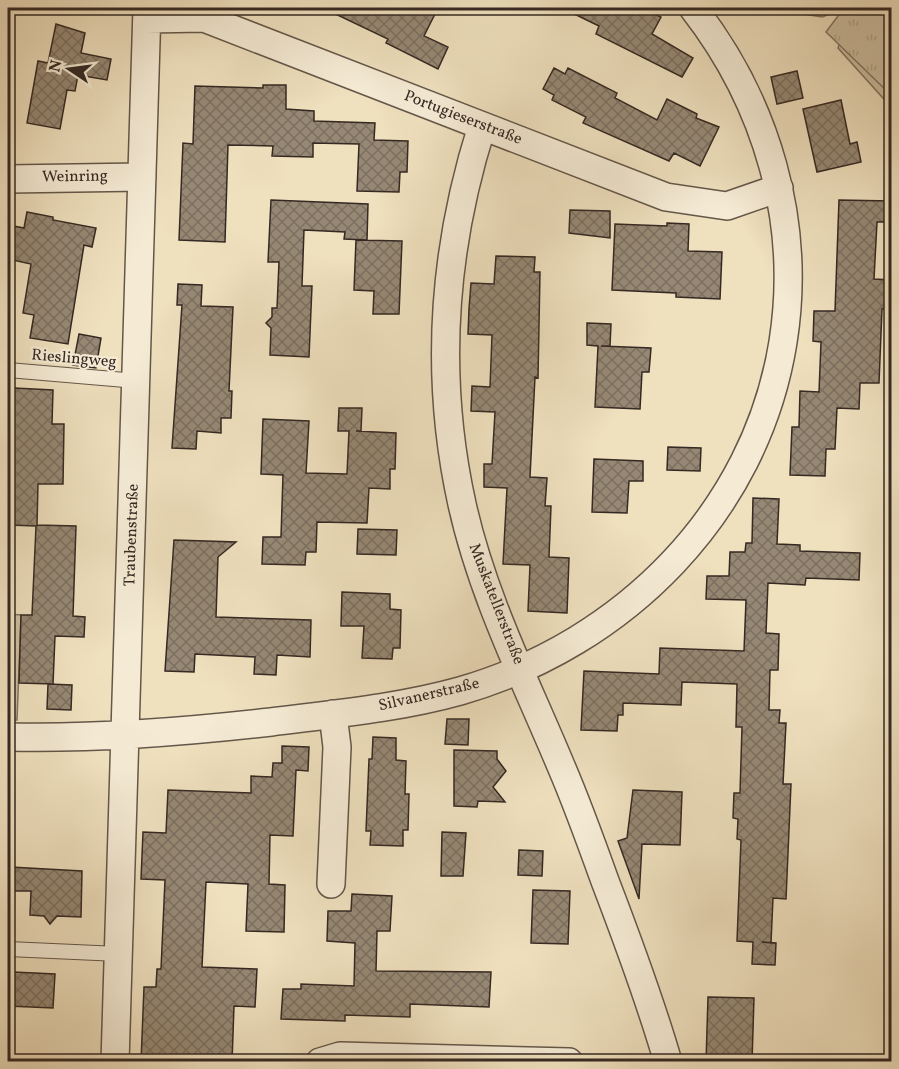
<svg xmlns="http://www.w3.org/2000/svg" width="899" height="1069" font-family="Vollkorn,serif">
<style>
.green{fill:#cfc1a4;stroke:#827564;stroke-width:1.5}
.park{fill:url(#park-tufts);stroke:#827564;stroke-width:1.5}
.building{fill:url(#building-cross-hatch);stroke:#352923;stroke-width:1.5}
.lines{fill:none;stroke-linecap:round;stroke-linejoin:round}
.lane-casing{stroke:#64574a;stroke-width:16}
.street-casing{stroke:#64574a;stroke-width:30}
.lane{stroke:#f5ebd5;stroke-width:14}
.street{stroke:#f5ebd5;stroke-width:27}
.labels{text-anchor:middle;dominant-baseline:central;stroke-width:4.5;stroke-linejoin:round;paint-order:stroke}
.street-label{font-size:16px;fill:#352923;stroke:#f5ebd5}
</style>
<defs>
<pattern id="park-tufts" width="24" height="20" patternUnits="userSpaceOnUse" patternTransform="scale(1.5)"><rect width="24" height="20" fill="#cfc1a4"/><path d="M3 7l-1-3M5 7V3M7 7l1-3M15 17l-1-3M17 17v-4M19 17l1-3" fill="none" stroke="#b2a68d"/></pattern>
<pattern id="building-cross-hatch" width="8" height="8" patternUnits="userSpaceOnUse" patternTransform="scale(1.5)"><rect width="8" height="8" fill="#968874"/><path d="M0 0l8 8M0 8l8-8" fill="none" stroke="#7b6f5f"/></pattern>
</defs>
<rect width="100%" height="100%" fill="#efe0be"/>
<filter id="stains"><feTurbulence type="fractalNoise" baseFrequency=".00333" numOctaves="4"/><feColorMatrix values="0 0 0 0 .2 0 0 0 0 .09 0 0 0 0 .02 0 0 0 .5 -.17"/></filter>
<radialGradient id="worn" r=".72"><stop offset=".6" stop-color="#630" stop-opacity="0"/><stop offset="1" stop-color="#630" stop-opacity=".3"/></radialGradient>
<!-- green -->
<path class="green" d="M764,8h68l-4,7 -6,2z
M843,34l48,2v71l-53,-59z
M8,614l13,1 -4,105h-9z"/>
<!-- park -->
<path class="park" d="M844,8h47v87l-65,-63z"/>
<!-- building -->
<path class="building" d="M323,8h115l-14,28 24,11 -10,22 -52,-26 2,-4z
M562,8h80l19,9 -9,17 41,24 -11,19 -86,-43 3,-8z
M56,24l29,9 -4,20 30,6 -4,21 -29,-5 -3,16 -8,-1 -7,39 -33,-6 11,-62 10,2z
M554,68l11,6 3,-6 49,25 -2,5 42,22 10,-21 30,15 -1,4 23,9 -19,39 -26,-13 -5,8 -86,-38 3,-6 -34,-17 2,-5 -11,-6z
M797,71l6,27 -26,6 -6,-27z
M263,85h23v24l28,2v10l61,2 -1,17 34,1 -1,31h-7l-1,20 -42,-1 2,-47 -46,-1v14l-41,-1 1,-10 -45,-1 -3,97 -46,-2 4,-97 10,1 2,-58 68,2z
M841,100l9,44 7,-2 4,20 -44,10 -14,-63z
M271,200l97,4 -1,36 -23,-1 1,-7 -41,-2 -2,56h10l-3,71 -39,-2 1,-27 -5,-5 6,-6v-9h5l2,-46h-11z
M839,200l52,1v21h-14l-3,57 17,1v29h-9l-3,74h-19l-1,26 -22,-1 -2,41h-9l-1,27 -35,-1 2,-48h7l1,-36 19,1 2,-50 -8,-1 1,-30h21z
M570,210l40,1v27l-41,-5z
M27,212l26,5v3l43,8 -4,19 -8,-2 -16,99 -38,-6 4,-23 -11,-2 8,-49 -23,-5v-34l16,3z
M667,223l22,1 -1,27 34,1 -2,47 -44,-2v-4l-64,-3 3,-66 52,2z
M356,240l46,1 -3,73h-26l1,-23 -20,-1z
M496,256l39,1 -1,15h6l-2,106 -3,-1 -5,100 17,1 -2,28h6l-2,51 20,1 -2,55 -39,-2 2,-46 -27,-1 4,-76 -23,-1v-23h8l3,-52 -24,-1 1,-25 18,1 2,-52 -24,-1 1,-25 2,-26 23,1z
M178,284l24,1 -1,21 32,1 -4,84h3l-1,27h-10v15l-24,-2 -1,18 -24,-1 10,-143h-5z
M587,323l24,1 -1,22h-9l50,2 -2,24h-7l-2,37 -45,-2 3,-61 -11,-1z
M79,334l22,4 -5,30 -23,-3z
M14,388l39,2 -1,34h12l-1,60h-25l-1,41 39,1 -3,90 12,1 -1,20 -29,-1 -2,48 -34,-1 2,-68h11l4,-89 -27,-1z
M339,408h23l-1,23h-5l40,2 -1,36h-5v20l-21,-1 -2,35 -50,-1 -1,30h-10l-1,13 -43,-1 1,-27h18l2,-62 -22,-1 2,-55 46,2 -3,52 41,1 2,-43h-11z
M668,447l33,1 -1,23 -33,-1z
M594,459l49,2v20h-14l-2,32 -35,-1z
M753,498l26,1 -2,45 23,1v6l60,2 -1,27 -53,-2 -1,7 -37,-2 -2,50 13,1 -1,36h-8l-1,40h11l-1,13h7l-3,61h8l-5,115 -13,-1 -2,45 -9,-1 14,1 -1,22 -23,-1 1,-22 -16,-1 4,-101 -4,-1 1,-20 -5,-1 1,-25h6l2,-66h-6l1,-43 -55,-2 -1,23 -58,-2v12h-5l-1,16 -36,-1 3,-59 75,3 1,-26 84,3 2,-51 -40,-1 1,-23h22l1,-24h15l1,-9h6z
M358,529l39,1 -1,25 -39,-1z
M174,540l62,2 -18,15 -2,60 95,3 -1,37 -33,-2 -1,20 -22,-1 1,-17 -60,-3 -1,18 -29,-1z
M342,592l48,2v15l11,1 -1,38h-7l-1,11 -30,-1 2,-32h-23z
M48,684l24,1 -1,25 -24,-1z
M447,719h22l-1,26 -23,-1z
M373,737l23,1v22l10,1 -1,33h4l-1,36h-5v16l-33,-1 1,-14h-5l3,-72h3z
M282,746l27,1 -1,24 -12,-1 -3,66 -23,-1 -1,49 16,1 -1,47 -38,-1 2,-47 -42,-2 -4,85 55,2 -2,38 -21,-1 -2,56h-91l3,-75h12l1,-18h4l4,-89 -24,-1 2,-47 23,1 2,-43 83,3v-17l21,1 1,-14h9z
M454,750l43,1v8l9,12 -13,16 12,15 -27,-1 -1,6 -23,-1z
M633,790l49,2 -2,53 -38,-1 -3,55 -21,-58 9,-3z
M442,832l24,1 -3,43h-22z
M519,850l24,1 -1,25 -24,-1z
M10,867l72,4 -1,46 -24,-1 -7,8 -6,-8 -14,-1 1,-24h-22z
M533,890l37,1 -2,53 -37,-1z
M352,894l40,2 -2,35h-13l-1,40 115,1 -2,35 -79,-3v13l-65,-2v6l-64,-2 2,-30h18v-5l53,2 1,-43 -28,-2 1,-30h23z
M13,972l42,2 -2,34 -45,-2v-22h4z
M708,997l46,1 -2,64h-46z"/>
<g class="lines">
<!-- lane casing -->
<g class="lane-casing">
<path id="lane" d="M8,370l129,11
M8,949l111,5"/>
</g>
<!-- street casing -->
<g class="street-casing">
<path id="street" d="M147,19l57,-1 462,179 61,9 52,-18
M482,126c-39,123 -48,251 -20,378 20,91 63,176 99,262 16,37 30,76 44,115 23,60 45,119 63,181
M8,179l134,-2
M8,737c88,2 175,-5 263,-15 63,-8 128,-14 189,-31 164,-47 296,-179 323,-349 19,-120 -16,-239 -90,-334
M331,884l6,-137 -4,-33
M115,1062l32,-1054
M320,1062l20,-6 229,6"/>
</g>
<!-- lane -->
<use href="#lane" class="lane"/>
<!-- street -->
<use href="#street" class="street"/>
</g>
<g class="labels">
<!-- street labels -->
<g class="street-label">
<text transform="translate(463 118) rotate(21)">Portugieserstraße</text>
<text transform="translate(75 177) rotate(-1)">Weinring</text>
<text transform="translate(74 359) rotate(5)">Rieslingweg</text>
<text transform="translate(132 535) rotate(-88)">Traubenstraße</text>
<text transform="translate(496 604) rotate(69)">Muskatellerstraße</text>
<text transform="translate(429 695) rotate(-13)">Silvanerstraße</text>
</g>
</g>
<!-- margin -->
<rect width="899" height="1069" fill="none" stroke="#efe0be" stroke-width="30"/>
<rect x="9" y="9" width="881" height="1051" fill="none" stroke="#352923" stroke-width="3"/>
<rect x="15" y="15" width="869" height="1039" fill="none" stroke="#352923" stroke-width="1.5"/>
<!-- north arrow -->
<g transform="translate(69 69) rotate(283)" stroke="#f5ebd5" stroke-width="4.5" paint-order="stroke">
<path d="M0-4.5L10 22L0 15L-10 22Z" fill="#352923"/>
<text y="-9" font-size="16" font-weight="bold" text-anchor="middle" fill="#352923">N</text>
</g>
<rect width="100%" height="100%" filter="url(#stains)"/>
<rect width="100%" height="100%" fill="url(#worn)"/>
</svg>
